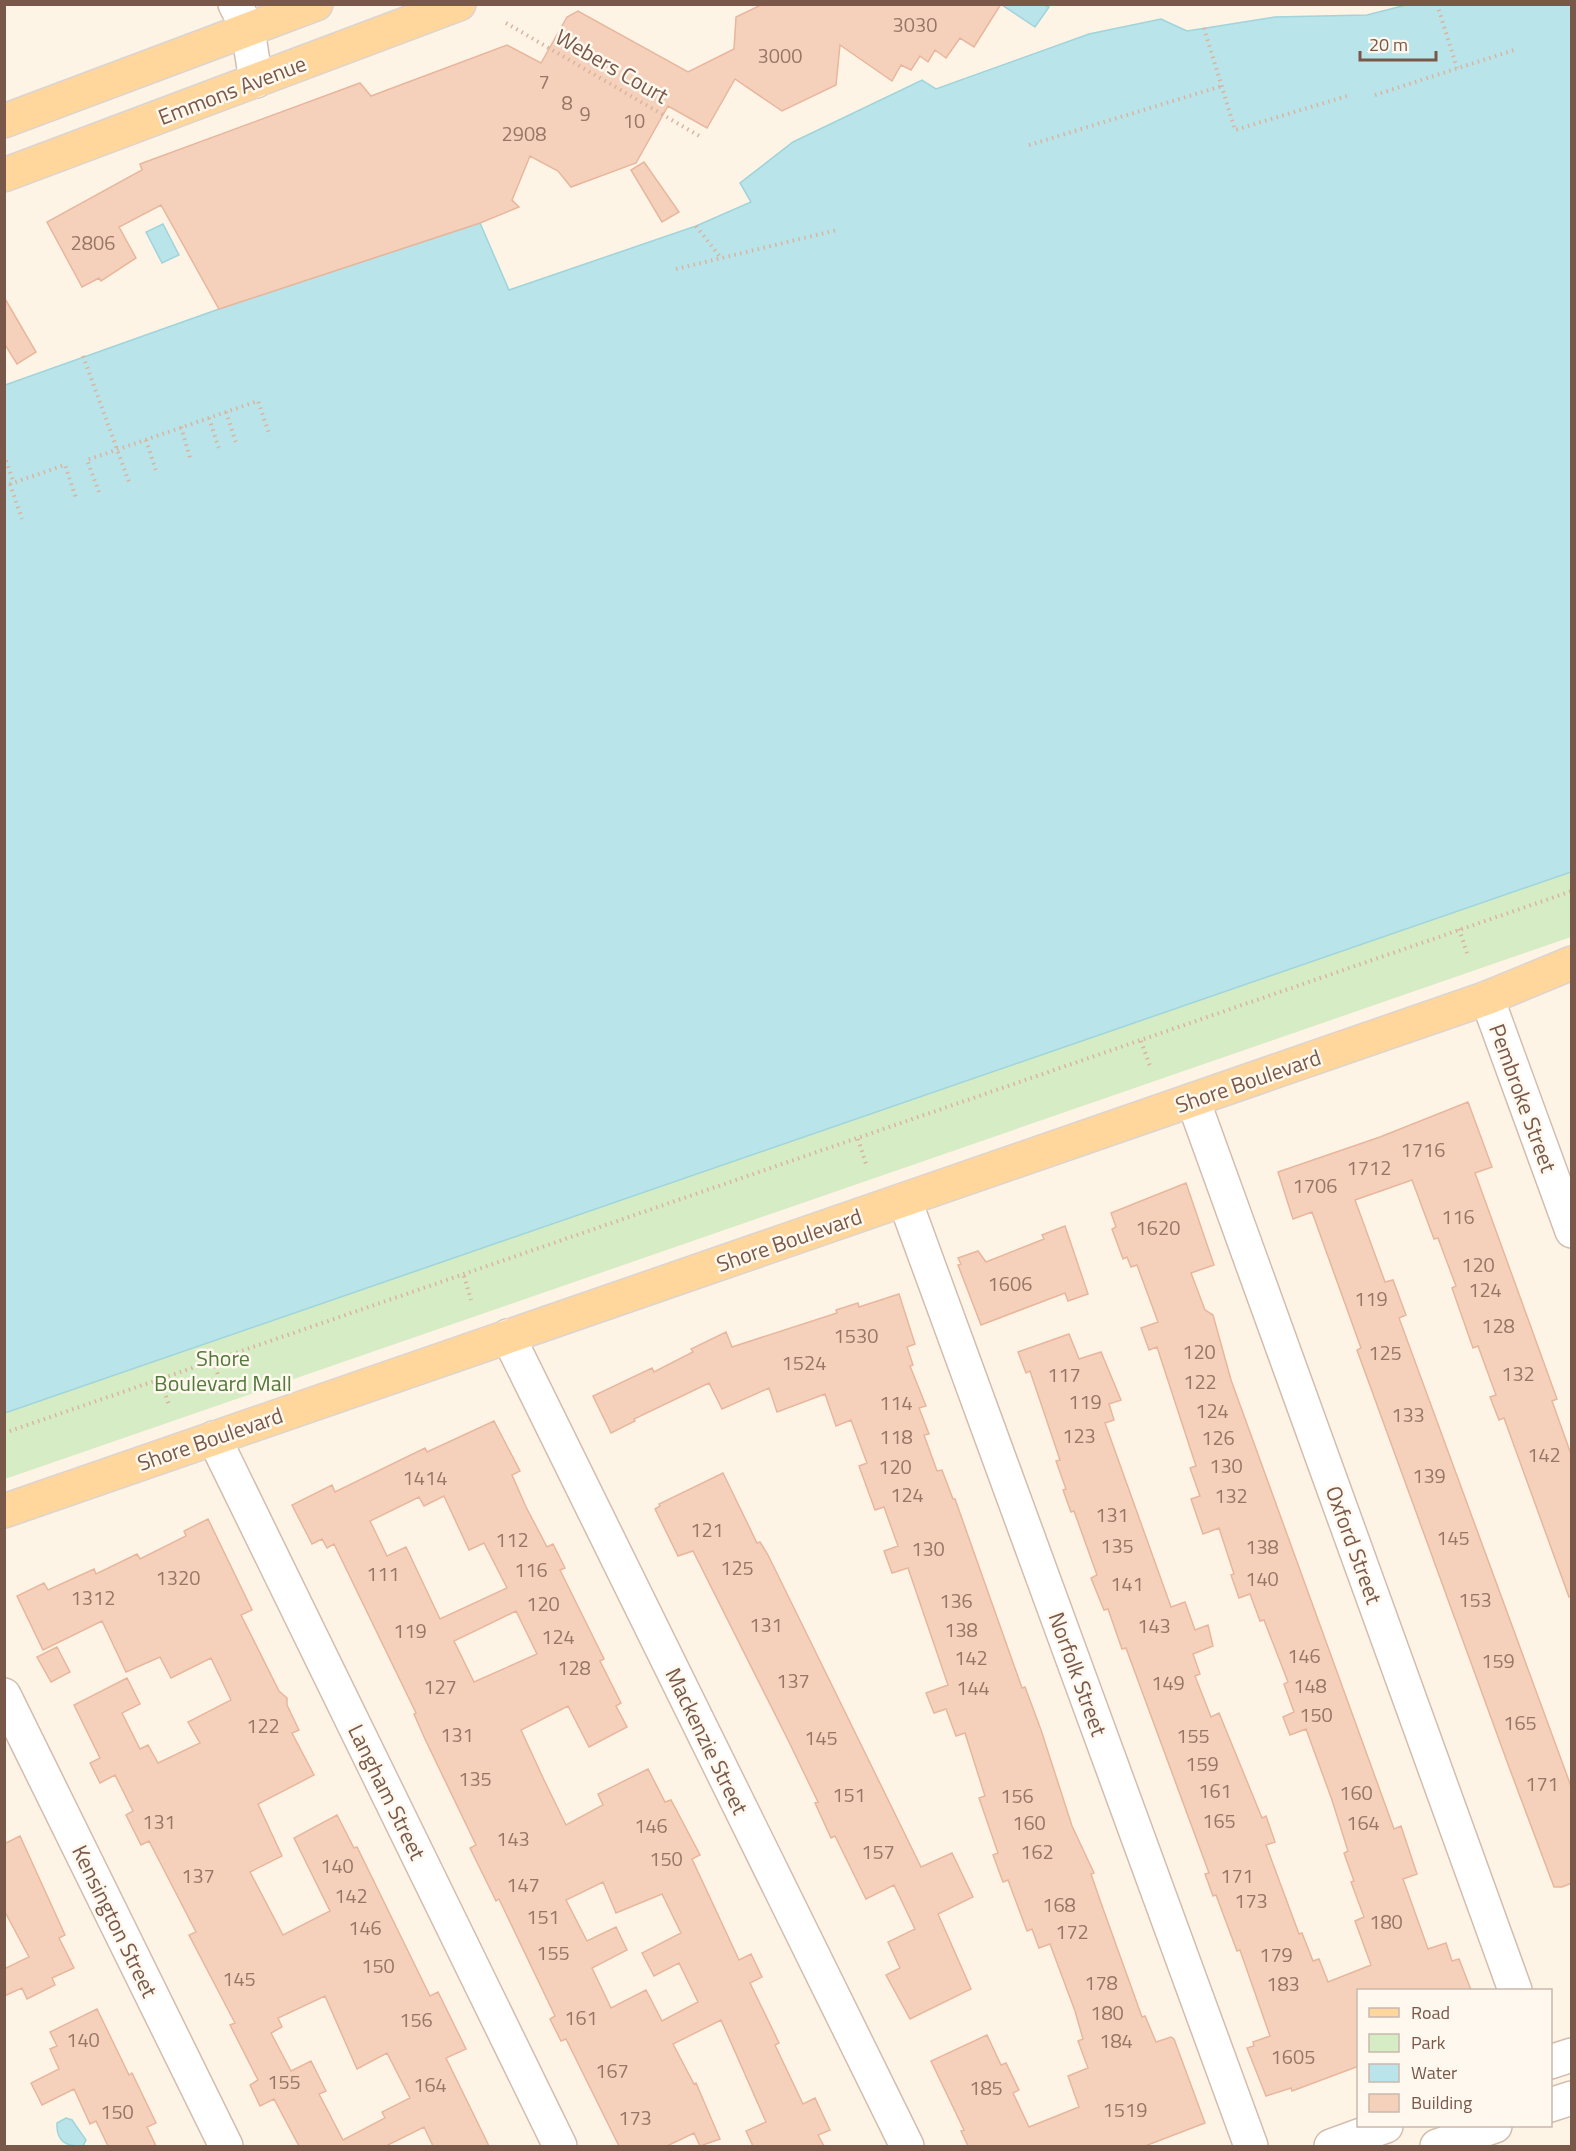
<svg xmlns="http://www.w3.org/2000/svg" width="1576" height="2151" font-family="'Titillium Web',sans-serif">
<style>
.green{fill:#d6ecc4}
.water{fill:#b9e4e9;stroke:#9fd4db;stroke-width:1.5}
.building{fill:#f5d1bc;stroke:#e8b69c;stroke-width:1.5;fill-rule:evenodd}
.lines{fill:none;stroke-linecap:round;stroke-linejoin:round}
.minor-casing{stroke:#d3bdae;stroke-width:36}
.major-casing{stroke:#dcd4d0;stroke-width:36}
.path{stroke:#dab49f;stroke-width:4;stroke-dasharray:1.5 4.5;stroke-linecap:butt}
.minor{stroke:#fff;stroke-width:33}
.major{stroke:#ffd69c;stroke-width:33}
.labels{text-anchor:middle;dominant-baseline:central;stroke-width:5;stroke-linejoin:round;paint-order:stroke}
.number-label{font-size:20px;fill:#987666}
.street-label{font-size:22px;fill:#795849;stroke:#fff8ee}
.park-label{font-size:22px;fill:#527a3d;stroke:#fff8ee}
</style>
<rect width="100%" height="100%" fill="#fef4e6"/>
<!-- green -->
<path class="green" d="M1571,872v65l-1566,542 -1,-66z"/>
<!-- water -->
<path class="water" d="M1002,5h42l5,2 -14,20z
M1406,5h165v867l-1566,541v-1028l214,-76 261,-86 29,67 187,-64 55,-24 -11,-19 53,-41 129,-62 14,9 153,-55 72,-15 26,12 88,-14 92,-2z
M163,224l16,31 -17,8 -16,-31z
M66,2118l6,2 14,20 -3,6c-17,1 -27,-5 -26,-23z"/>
<!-- building -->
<path class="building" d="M763,4h238l-27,43 -14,-9 -14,20 -11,-8 -7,12 -8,-6 -9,14 -10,-5 -9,16 -52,-36 -4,40 -54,26 -47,-32 -28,49 -39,-22 -32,57 -65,24 -13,-16 -28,-15 -18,44 7,7 -39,16 -261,86 -58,-104 -42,22 17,31 -35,23 -2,-3 -17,9 -35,-65 95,-52 -2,-6 220,-81 11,13 136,-51 34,18 26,-46 11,-6 110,61 46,-23 2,-32z
M644,162l35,50 -17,10 -31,-52z
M4,297l32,55 -19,12 -13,-21z
M1468,1102l24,65 -17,6 82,226 -5,2 20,56v139l-3,1 -65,-179 -5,2 -9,-23 6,-2 -18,-49 -5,2 -21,-60 4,-2 -18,-48 -4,1 -22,-59 -57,20 30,82 8,-2 13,35 -7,3 173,471v94l-10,4h-8l-45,-120 -152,-417 4,-2 -49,-136 -19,7 -15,-47 102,-35z
M1186,1183l28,82 -23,8 14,37 8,5 18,65 163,449 7,-3 16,48 -14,5 25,70 18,-6 6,18 7,-2 12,31h-112v76l-67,25 -1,-3 -25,8 -19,-48 7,-2 -1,-4 17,-6 -30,-86 -3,1 -21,-56 -3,1 -8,-22 4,-1 -83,-225 -4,1 -14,-40 -4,1 -13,-32 6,-3 -23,-64 -3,1 -8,-22 3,-1 -10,-28 4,-1 -30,-89 -4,2 -8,-21 51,-18 10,25 22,-7 20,48 -12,4 5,16 -9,3 66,184 14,-5 10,28 13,-5 5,21 -20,8 7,20 -5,2 16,41 8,-4 43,105 4,-2 9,26 -9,3 33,89 3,-1 11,28 6,-2 9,23 43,-17 -16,-44 9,-4 -13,-35 3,-1 -10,-28 4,-2 -16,-51 -26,-71 -16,6 -7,-18 11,-5 -10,-28 4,-2 -24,-62 -4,1 -10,-27 -11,4 -8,-23 3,-1 -15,-46 -16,6 -12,-35 9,-3 -10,-28 6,-2 -39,-119 -8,3 -8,-22 17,-6 -21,-57 -6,2 -4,-10 -4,2 -11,-30 4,-2 -5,-14z
M1065,1226l23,68 -20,7 -3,-8 -84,32 -23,-60 3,-1 -3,-6 20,-7 8,11 58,-23 -2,-4z
M899,1294l16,50 -8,3 6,18 -3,1 16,40 -7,2 10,26 -5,1 13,36 5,-1 11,29h2l67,189 3,-1 16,43 31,96 22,47 -3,1 10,29 41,114 3,-1 11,26 15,-5 3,2 31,84 -60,23h-177l-7,-15 3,-1 -33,-69 56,-26 14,30 5,-2 13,27 -6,3 16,34 50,-20 -11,-31 20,-8 -10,-27 5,-2 -8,-28 -25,-67 -11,4 -7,-19 -5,2 -19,-51 -5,2 -10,-27 5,-2 -19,-55 6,-2 -20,-63 -9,3 -10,-27 -12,4 -8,-20 22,-8 -40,-117 -16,5 -8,-22 14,-5 -14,-39 -9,3 -16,-44 8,-3 -16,-43 -15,6 -11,-32 -48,18 -8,-24 -47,21 -13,-26 -75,36 1,2 -24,12 -18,-37 59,-28 2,4 39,-20 -2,-3 35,-17 6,15 105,-34 -1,-3 22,-7 1,4z
M494,1421l26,50 -8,4 14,32 21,40 6,-3 12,24 -5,2 44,89 -4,2 21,42 -5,3 11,21 -38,20 -21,-41 -47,24 23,50 22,45 37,-20 -5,-11 50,-25 17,33 6,-2 29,55 -8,4 47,101 12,-6 11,23 -12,6 29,60 -4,2 28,59 12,-6 15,32 -12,5 6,11h-71l-7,-15 20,-9 -45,-102 -48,24 21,40 2,-1 24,56 -20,7 -6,-13 -27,13h-48l-53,-107 -5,2 -11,-22 5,-3 -56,-117 -3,2 -26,-53 6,-3 -51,-106 -11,-25 2,-1 -82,-169 -7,4 -5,-9 -10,5 -20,-39 40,-20 3,7 90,-44 2,4zM444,1496l25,54 15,-7 23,45 -67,31 -34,-72 -19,9 -17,-35 49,-24 5,9zM516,1611l21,43 -63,28 -20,-41zM603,1882l13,31 46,-19 19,39 -39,20 12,23 25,-13 19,39 -36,19 -16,-31 -35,18 -19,-40 35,-18 -11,-23 -29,14 -21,-41z
M723,1473l34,70 3,-1 8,13 153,312 31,-14 21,44 -35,17 33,75 -61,30 -24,-44 14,-7 -12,-26 27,-13 -21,-44 -28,14 -31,-63 -4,2 -16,-35 3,-1 -30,-62 -95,-189 -15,5 -23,-47 5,-3 -1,-2z
M208,1519l44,91 -11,5 38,76 8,7v7l12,25 -7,3 22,42 -56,29 24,52 -32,16 33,63 47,-24 -36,-73 43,-23 17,33 3,-1 73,149 8,-4 28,57 -20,9 43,88h-56l-9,-19 -38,19h-87l-25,-47 -14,7 -10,-21 8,-5 -28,-55 5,-2 -46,-88 7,-3 -47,-91 -8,4 -15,-30 7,-4 -18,-36 -15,8 -10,-20 10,-5 -26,-53 53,-27 13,26 -18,9 18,36 8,-4 10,18 42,-20 -12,-21 43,-22 -20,-42 -40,20 -11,-21 -34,15 -24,-51 -59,29 -26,-54 27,-13 4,7 46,-21 2,5 41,-20 3,5 46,-23 -2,-5zM325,1996l32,73 30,-16 23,45 -28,14 3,6 -42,22 -24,-46 7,-3 -15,-30 -20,10 -20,-38 11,-6 -4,-9z
M57,1647l13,25 -19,10 -14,-25z
M20,1836l45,99 -6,3 15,30 -22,10 3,7 -28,14 -5,-11 -18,8v-27l25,-12 -25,-47v-66z
M97,2009l32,66 3,-2 24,50 -9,4 9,19h-48l-12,-25 -6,3 -16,-35 -32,16 -11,-22 28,-14 -9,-20 7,-3 -7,-14z"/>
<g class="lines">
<!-- minor casing -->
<g class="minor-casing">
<path id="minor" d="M235,4l13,26 8,51
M1487,998l85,233
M1193,1100l322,890
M905,1201l346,945
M508,1336l399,810
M214,1438l346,708
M4,1695l222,451
M1550,2062l22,-7
M1550,2105l22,-7
M1331,2146l55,-20
M1437,2146l58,-20"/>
</g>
<!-- major casing -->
<g class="major-casing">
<path id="major" d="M4,121l312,-117
M4,175l455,-171
M4,1511l1483,-513 85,-35"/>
</g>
<!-- path -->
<path class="path" d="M1437,4l20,64
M506,23l195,114
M1204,28l31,102 112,-34
M1375,95l139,-45
M1029,145l193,-59
M696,226l25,32
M676,269l161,-39
M83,356l46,126
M226,412l11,34
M209,418l11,34
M181,427l10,34
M146,440l11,34
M4,455l10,28
M10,484l12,35
M4,486l61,-21 11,33
M99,492l-12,-32 171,-59 12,35
M1459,929l9,27
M1141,1041l9,25
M858,1139l8,25
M464,1276l7,24
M214,1361l7,25
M160,1379l9,26
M4,1433l1568,-542"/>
<!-- minor -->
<use href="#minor" class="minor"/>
<!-- major -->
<use href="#major" class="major"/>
</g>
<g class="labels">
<!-- number labels -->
<g class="number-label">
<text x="915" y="24">3030</text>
<text x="780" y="55">3000</text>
<text x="544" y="81">7</text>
<text x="567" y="102">8</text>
<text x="585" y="113">9</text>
<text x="634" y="120">10</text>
<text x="524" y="133">2908</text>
<text x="93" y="242">2806</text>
<text x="1423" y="1149">1716</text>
<text x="1369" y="1167">1712</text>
<text x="1315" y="1185">1706</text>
<text x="1458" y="1216">116</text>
<text x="1158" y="1227">1620</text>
<text x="1478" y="1264">120</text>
<text x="1010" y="1283">1606</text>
<text x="1485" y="1289">124</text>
<text x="1371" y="1298">119</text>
<text x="1498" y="1325">128</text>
<text x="856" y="1335">1530</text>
<text x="1199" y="1351">120</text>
<text x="1385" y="1352">125</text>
<text x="804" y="1362">1524</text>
<text x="1518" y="1373">132</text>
<text x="1064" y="1374">117</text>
<text x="1200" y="1381">122</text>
<text x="1085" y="1401">119</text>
<text x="896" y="1402">114</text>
<text x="1212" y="1410">124</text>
<text x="1408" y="1414">133</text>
<text x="1079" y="1435">123</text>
<text x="896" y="1436">118</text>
<text x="1218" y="1437">126</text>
<text x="1544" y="1454">142</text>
<text x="1226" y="1465">130</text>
<text x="895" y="1466">120</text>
<text x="1429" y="1475">139</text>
<text x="425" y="1477">1414</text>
<text x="907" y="1494">124</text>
<text x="1231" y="1495">132</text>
<text x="1112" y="1514">131</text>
<text x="707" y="1529">121</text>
<text x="1453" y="1537">145</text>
<text x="512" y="1539">112</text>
<text x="1117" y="1545">135</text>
<text x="1262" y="1546">138</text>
<text x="928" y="1548">130</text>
<text x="737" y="1567">125</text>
<text x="531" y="1569">116</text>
<text x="383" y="1573">111</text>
<text x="178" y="1577">1320</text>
<text x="1262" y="1578">140</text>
<text x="1127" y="1583">141</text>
<text x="93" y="1597">1312</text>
<text x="1475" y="1599">153</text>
<text x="956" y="1600">136</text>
<text x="543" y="1603">120</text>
<text x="766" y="1624">131</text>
<text x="1154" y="1625">143</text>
<text x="961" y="1629">138</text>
<text x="410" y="1630">119</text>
<text x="558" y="1636">124</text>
<text x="1304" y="1655">146</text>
<text x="971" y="1657">142</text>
<text x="1498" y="1660">159</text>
<text x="574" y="1667">128</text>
<text x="793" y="1680">137</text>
<text x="1168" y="1682">149</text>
<text x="1310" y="1685">148</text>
<text x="440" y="1686">127</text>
<text x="973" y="1687">144</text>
<text x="1316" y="1714">150</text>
<text x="1520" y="1722">165</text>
<text x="263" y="1725">122</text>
<text x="457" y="1734">131</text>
<text x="1193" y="1735">155</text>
<text x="821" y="1737">145</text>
<text x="1202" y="1763">159</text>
<text x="475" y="1778">135</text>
<text x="1542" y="1783">171</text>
<text x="1215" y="1790">161</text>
<text x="1356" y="1792">160</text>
<text x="849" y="1794">151</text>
<text x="1017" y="1795">156</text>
<text x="1219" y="1820">165</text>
<text x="159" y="1821">131</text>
<text x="1029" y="1822">160</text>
<text x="1363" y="1822">164</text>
<text x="651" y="1825">146</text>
<text x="513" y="1838">143</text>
<text x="878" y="1851">157</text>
<text x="1037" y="1851">162</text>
<text x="666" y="1858">150</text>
<text x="337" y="1865">140</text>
<text x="198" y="1875">137</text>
<text x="1237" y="1875">171</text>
<text x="523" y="1884">147</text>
<text x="351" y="1895">142</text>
<text x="1251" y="1900">173</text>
<text x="1059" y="1904">168</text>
<text x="543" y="1916">151</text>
<text x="1386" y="1921">180</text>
<text x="365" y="1927">146</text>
<text x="1072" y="1931">172</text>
<text x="553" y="1952">155</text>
<text x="1276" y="1954">179</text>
<text x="378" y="1965">150</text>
<text x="239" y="1978">145</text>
<text x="1101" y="1982">178</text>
<text x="1283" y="1983">183</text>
<text x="1107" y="2012">180</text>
<text x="581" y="2017">161</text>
<text x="416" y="2019">156</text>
<text x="83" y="2039">140</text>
<text x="1116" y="2040">184</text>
<text x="1293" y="2056">1605</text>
<text x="612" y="2070">167</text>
<text x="284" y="2081">155</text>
<text x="430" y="2084">164</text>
<text x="986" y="2087">185</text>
<text x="1125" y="2109">1519</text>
<text x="117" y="2111">150</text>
<text x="635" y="2117">173</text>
</g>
<!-- street labels -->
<g class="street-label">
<text transform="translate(612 66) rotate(30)">Webers Court</text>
<text transform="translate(232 90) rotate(-21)">Emmons Avenue</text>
<text transform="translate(1248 1081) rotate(-19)">Shore Boulevard</text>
<text transform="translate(1523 1098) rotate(70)">Pembroke Street</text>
<text transform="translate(789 1240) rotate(-19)">Shore Boulevard</text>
<text transform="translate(210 1439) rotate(-19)">Shore Boulevard</text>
<text transform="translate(1354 1545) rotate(70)">Oxford Street</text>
<text transform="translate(1078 1674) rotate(70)">Norfolk Street</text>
<text transform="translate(707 1741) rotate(64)">Mackenzie Street</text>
<text transform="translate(387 1792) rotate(64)">Langham Street</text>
<text transform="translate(115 1921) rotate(64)">Kensington Street</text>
</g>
<!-- park labels -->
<g class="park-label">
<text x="223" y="1358">Shore<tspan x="223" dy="25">Boulevard Mall</tspan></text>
</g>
</g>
<!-- border -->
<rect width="1576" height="2151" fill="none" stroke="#795849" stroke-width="12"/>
<!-- legend -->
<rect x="1357" y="1989" width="195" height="138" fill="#fff8ee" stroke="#c9b8ac" stroke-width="1.5"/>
<rect x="1369" y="2008" width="30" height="9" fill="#ffd69c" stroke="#c9b8ac" stroke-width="1.5"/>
<text x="1411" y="2019" font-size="18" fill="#795849">Road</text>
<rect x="1369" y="2034" width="30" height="18" fill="#d6ecc4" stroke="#c9b8ac" stroke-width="1.5"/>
<text x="1411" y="2049" font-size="18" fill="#795849">Park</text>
<rect x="1369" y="2064" width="30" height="18" fill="#b9e4e9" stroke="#c9b8ac" stroke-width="1.5"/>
<text x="1411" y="2079" font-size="18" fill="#795849">Water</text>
<rect x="1369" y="2094" width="30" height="18" fill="#f5d1bc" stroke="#c9b8ac" stroke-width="1.5"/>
<text x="1411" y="2109" font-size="18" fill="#795849">Building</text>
<!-- scale -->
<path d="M1360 51v9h76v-9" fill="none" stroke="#795849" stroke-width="3"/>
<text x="1369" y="51" font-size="18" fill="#795849" stroke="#fff8ee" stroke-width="4.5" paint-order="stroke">20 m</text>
</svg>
